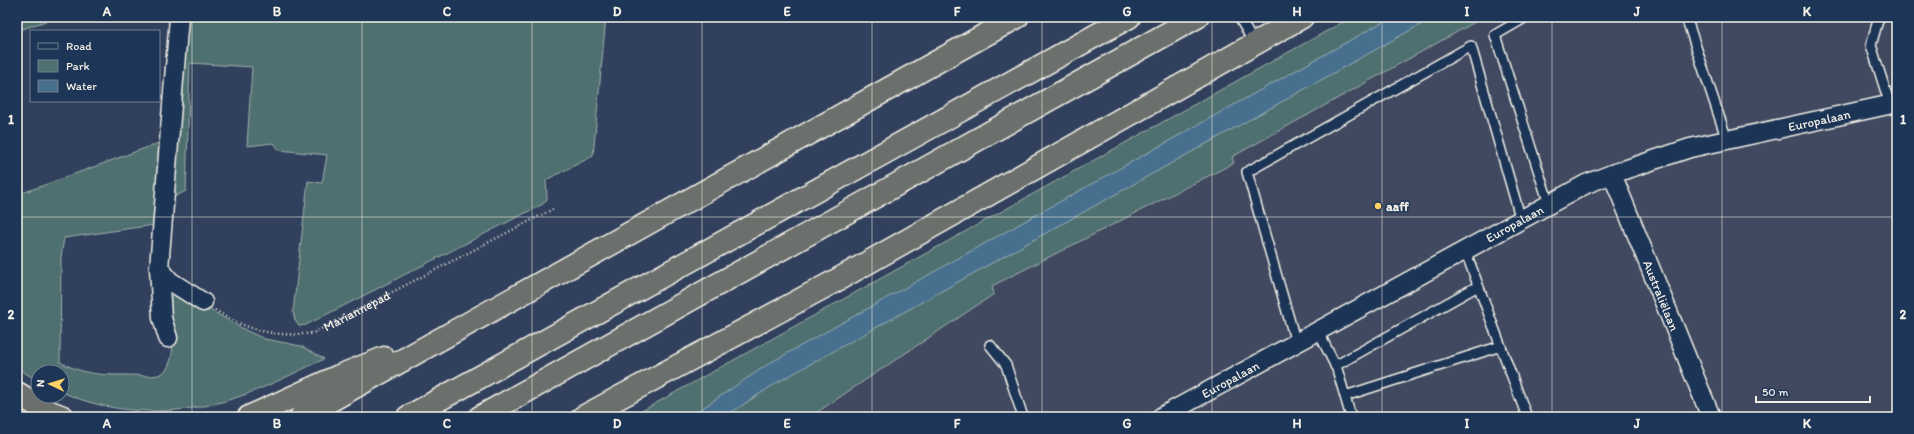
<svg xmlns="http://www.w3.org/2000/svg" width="1914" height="434" font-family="Itim,sans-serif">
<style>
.built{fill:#3f4a61}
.green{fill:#4f7070;stroke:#a2b0ac}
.water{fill:#46708e;stroke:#8ca4b2}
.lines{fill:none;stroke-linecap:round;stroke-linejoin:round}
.service-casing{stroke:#f4f1e8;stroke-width:12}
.minor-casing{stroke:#f4f1e8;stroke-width:21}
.motorway-casing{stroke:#f4f1e8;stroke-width:25}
.path{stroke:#f4f1e8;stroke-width:2.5;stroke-dasharray:1 3;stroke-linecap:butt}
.service{stroke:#1d3557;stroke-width:9}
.minor{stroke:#1d3557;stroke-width:18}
.motorway{stroke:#6c706d;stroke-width:22}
.grid{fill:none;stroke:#f4f1e8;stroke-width:1;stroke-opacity:0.55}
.poi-dot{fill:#ffd166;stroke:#1d3557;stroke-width:1.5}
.labels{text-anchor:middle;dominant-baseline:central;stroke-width:3;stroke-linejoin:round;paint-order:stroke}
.street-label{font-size:13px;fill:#f4f1e8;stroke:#1d3557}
.poi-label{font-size:13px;font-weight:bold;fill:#f4f1e8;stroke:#1d3557;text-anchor:start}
.neatline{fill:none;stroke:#f4f1e8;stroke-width:1.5}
.grid-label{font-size:13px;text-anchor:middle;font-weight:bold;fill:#f4f1e8}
</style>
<rect width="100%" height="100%" fill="#31415d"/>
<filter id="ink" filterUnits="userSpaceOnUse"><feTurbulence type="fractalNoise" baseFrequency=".025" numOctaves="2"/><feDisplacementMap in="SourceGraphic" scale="8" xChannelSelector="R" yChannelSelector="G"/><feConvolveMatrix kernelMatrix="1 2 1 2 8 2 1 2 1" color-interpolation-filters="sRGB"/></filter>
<g filter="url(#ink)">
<!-- built -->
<path class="built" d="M1479,17h418v400h-1129l222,-129z"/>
<!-- green -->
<path class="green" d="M17,17h40l-40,14z
M182,17h424l-13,139 -47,24 1,19 -4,5 -237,121 -7,1 -4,-6 -2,-8 15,-131 14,2 5,-28 -48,-5 -5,-7 -27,3 5,-79 -62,-4 -4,128 -16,8z
M1352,17h40l-622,346 -81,54h-58z
M1434,17h50l-252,140 2,6 -242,123 2,8 -184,123h-86l54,-35z
M159,143l-5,82 -90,13 -3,19 -1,105c25,13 41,13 68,13 9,0 22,2 31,0 24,-8 10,-73 8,-92l31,20 49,28 18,8 36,7 23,13c-30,14 -60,30 -92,40 -55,17 -118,17 -170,-7v-20h-24v9l-21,-13v-173z"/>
<!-- water -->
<path class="water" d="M1392,17h42l-656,365 -54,35h-35l81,-54z"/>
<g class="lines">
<!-- service casing -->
<g class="service-casing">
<path id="service" d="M1239,17l15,26
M1526,17l-31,18 54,169
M1686,17l41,123
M1879,17l-8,28 19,60
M1465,250l62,167
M1318,331l19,38 14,48
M1296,343l-49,-171 224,-126 50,174
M990,345l16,20 17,52
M1335,366l143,-80
M1345,396l156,-50"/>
</g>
<!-- minor casing -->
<g class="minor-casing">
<g id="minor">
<path id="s2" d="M1612,174l99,243"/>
<path d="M159,268l11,13 33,21"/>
<path d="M168,338l-6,-20 -3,-50 20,-251"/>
<path id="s3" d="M1161,417l425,-233 26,-10 78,-26 207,-45"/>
</g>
</g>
<!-- motorway casing -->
<g class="motorway-casing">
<path id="motorway" d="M17,393l26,16 20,8
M249,417l90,-41 45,-18
M301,417l716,-400
M408,417l721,-400
M480,417l717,-400
M583,417l254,-137 465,-263"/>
</g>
<!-- path -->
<path class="path" id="s1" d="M215,310c31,20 61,28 98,23l242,-125"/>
<!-- service -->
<use href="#service" class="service"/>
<!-- minor -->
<use href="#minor" class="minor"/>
<!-- motorway -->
<use href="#motorway" class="motorway"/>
</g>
</g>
<!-- grid -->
<path class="grid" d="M192,17v400M362,17v400M532,17v400M702,17v400M872,17v400M1042,17v400M1212,17v400M1382,17v400M1552,17v400M1722,17v400M17,217h1880"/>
<!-- markers -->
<circle class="poi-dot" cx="1378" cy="206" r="4"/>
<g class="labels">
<!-- street labels -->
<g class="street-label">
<text stroke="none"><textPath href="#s3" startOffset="727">Europalaan</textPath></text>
<text stroke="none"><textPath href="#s3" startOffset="403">Europalaan</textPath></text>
<text stroke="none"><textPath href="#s2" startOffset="131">Australiëlaan</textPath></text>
<text stroke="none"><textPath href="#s1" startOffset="152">Mariannepad</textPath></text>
<text stroke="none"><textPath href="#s3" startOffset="79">Europalaan</textPath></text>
</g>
<!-- poi labels -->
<g class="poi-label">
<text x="1386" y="206">aaff</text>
</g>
</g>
<!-- margin -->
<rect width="1914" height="434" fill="none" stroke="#1d3557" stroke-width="44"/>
<!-- legend -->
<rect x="30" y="30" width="130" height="72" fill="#1d3557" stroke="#738091"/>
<rect x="38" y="43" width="20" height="6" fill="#1d3557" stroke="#738091"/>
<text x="66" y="50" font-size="12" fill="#f4f1e8">Road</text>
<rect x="38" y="60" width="20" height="12" fill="#4f7070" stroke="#738091"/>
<text x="66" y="70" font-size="12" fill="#f4f1e8">Park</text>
<rect x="38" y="80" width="20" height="12" fill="#46708e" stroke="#738091"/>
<text x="66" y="90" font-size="12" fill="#f4f1e8">Water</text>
<!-- north arrow -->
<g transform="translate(50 384) rotate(274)"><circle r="19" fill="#1d3557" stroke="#738091"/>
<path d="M0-3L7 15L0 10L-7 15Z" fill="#ffd166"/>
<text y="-6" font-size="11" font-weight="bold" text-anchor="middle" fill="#f4f1e8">N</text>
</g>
<!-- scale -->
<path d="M1756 396v6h114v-6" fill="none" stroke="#f4f1e8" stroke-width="2"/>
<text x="1762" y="396" font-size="12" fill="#f4f1e8" stroke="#1d3557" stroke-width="3" paint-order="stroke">50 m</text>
<rect x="22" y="22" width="1870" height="390" class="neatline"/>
<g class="grid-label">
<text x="107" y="16">A</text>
<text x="277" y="16">B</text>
<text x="447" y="16">C</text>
<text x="617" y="16">D</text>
<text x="787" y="16">E</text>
<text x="957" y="16">F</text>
<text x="1127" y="16">G</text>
<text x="1297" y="16">H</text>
<text x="1467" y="16">I</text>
<text x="1637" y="16">J</text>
<text x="1807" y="16">K</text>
<text x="11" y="124">1</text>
<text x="1903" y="124">1</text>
<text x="11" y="319">2</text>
<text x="1903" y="319">2</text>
<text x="107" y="428">A</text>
<text x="277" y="428">B</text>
<text x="447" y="428">C</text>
<text x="617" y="428">D</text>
<text x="787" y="428">E</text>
<text x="957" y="428">F</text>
<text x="1127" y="428">G</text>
<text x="1297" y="428">H</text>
<text x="1467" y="428">I</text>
<text x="1637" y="428">J</text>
<text x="1807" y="428">K</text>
</g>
</svg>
